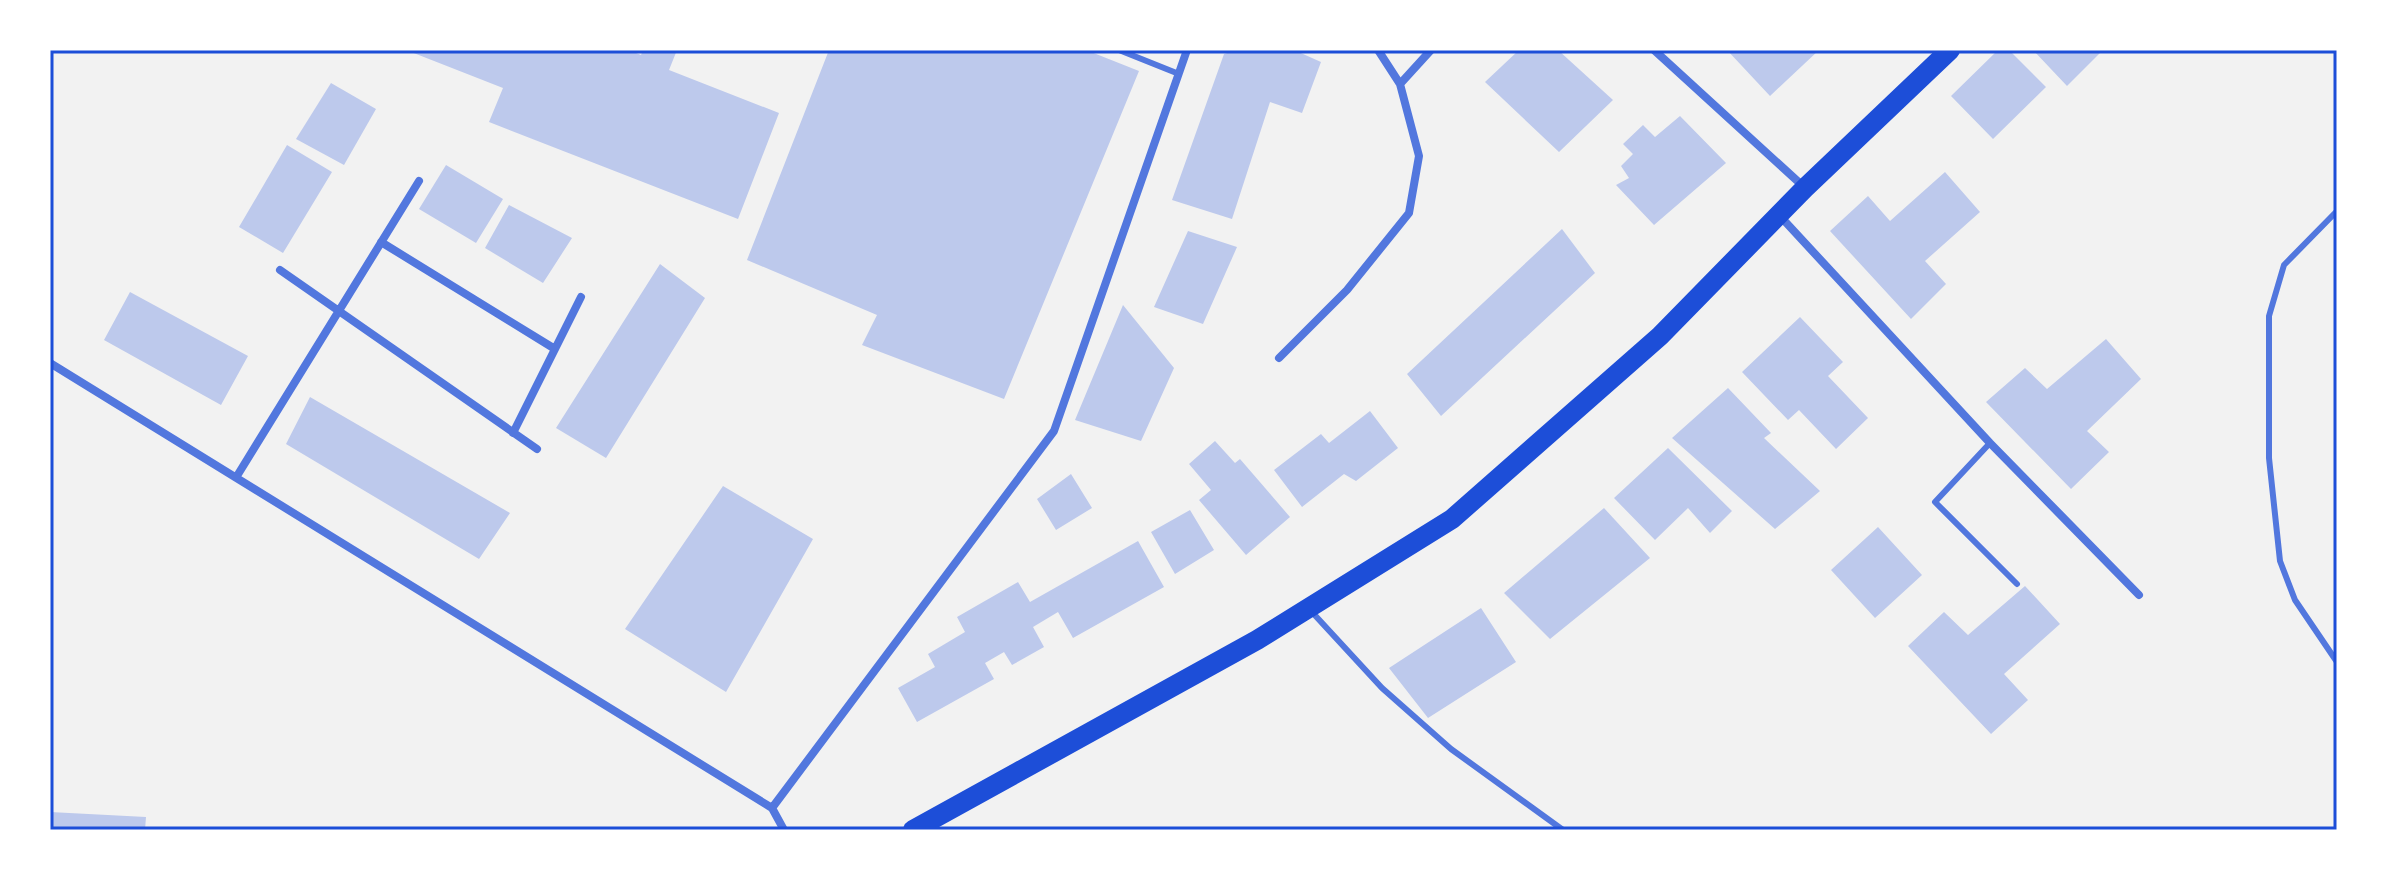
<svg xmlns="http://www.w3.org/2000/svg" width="2387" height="880" font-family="Manrope,sans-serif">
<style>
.building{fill:#bdc9ec}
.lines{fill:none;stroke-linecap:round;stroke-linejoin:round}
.service{stroke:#5277de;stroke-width:6}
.minor{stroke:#5277de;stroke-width:8}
.primary{stroke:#1d4ed8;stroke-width:20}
.neatline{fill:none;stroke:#1d4ed8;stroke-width:3}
</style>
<rect width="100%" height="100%" fill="#f2f2f2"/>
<!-- building -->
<path class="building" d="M406,50h223l12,5 2,-5h34l-8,20 110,43 -41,106 -249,-97 14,-34z
M829,50h257l53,21 -135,328 -142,-54 15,-30 -130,-55z
M1237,50h57l27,12 -19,51 -32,-11 -38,117 -60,-19 52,-146z
M1519,50h39l55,50 -54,52 -74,-70z
M1727,50h92l-49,46z
M1998,50h11l37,37 -53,52 -42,-43z
M2033,50h70l-36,36z
M331,83l45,26 -32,56 -48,-26z
M1680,116l46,47 -72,62 -38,-40 13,-7 -8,-12 12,-12 -10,-10 20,-19 12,12z
M287,145l45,27 -49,81 -44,-26z
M446,165l57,34 -27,44 -57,-34z
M1945,172l35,40 -55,49 21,23 -35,35 -81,-88 38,-35 22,25z
M509,205l63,33 -29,45 -58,-35z
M1562,229l33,44 -154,143 -34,-42z
M1188,231l49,16 -34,77 -49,-17z
M660,264l45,34 -99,160 -50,-30z
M130,292l118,64 -27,49 -117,-65z
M1123,305l51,63 -33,73 -66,-21z
M1800,317l43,45 -15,14 40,42 -32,31 -37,-39 -11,10 -46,-48z
M2106,339l35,40 -54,52 22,21 -38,37 -85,-87 39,-34 22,21z
M1728,388l43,45 -7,5 56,53 -45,38 -103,-91z
M310,397l200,116 -31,46 -193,-115z
M1370,411l28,37 -42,33 -12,-7 -42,33 -28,-37 47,-36 8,9z
M1215,441l20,22 5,-4 50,58 -44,38 -47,-55 12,-10 -22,-26z
M1668,448l64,63 -22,22 -22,-25 -33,32 -41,-42z
M1071,474l21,34 -36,22 -19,-31z
M723,486l90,53 -87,153 -101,-63z
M1604,508l46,50 -100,81 -46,-46z
M1190,510l24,40 -39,24 -24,-42z
M1878,527l44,48 -47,43 -44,-48z
M1138,541l26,46 -91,51 -15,-26 -25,15 11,20 -32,18 -8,-13 -19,11 9,16 -77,43 -19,-34 37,-21 -7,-13 37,-22 -8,-15 61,-35 12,20z
M2025,586l35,38 -56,50 24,26 -37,34 -83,-88 36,-34 24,23z
M1481,608l35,54 -88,56 -39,-50z
M50,812l96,5 -1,13h-95z"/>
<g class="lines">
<!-- service -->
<path class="service" d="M1119,50l60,24
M2337,211l-53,54 -15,51v142l11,103 15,39 42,62
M1990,443l-55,59 82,82
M1311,611l71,77 69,61 112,81"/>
<!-- minor -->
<path class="minor" d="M1654,50l150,137
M1400,84l31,-34
M1779,215l211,228 149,152
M381,242l174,107
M280,270l257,179
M1279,358l68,-68 62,-77 10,-57 -19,-72 -22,-34
M50,363l722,445 12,22
M513,433l68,-136
M237,476l182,-295
M772,808l282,-377 133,-381"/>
<!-- primary -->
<path class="primary" d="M913,830l344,-190 195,-121 208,-183 145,-148 145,-138"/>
</g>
<!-- border -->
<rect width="2387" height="880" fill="none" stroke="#ffffff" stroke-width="104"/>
<rect x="52" y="52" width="2283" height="776" class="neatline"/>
</svg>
